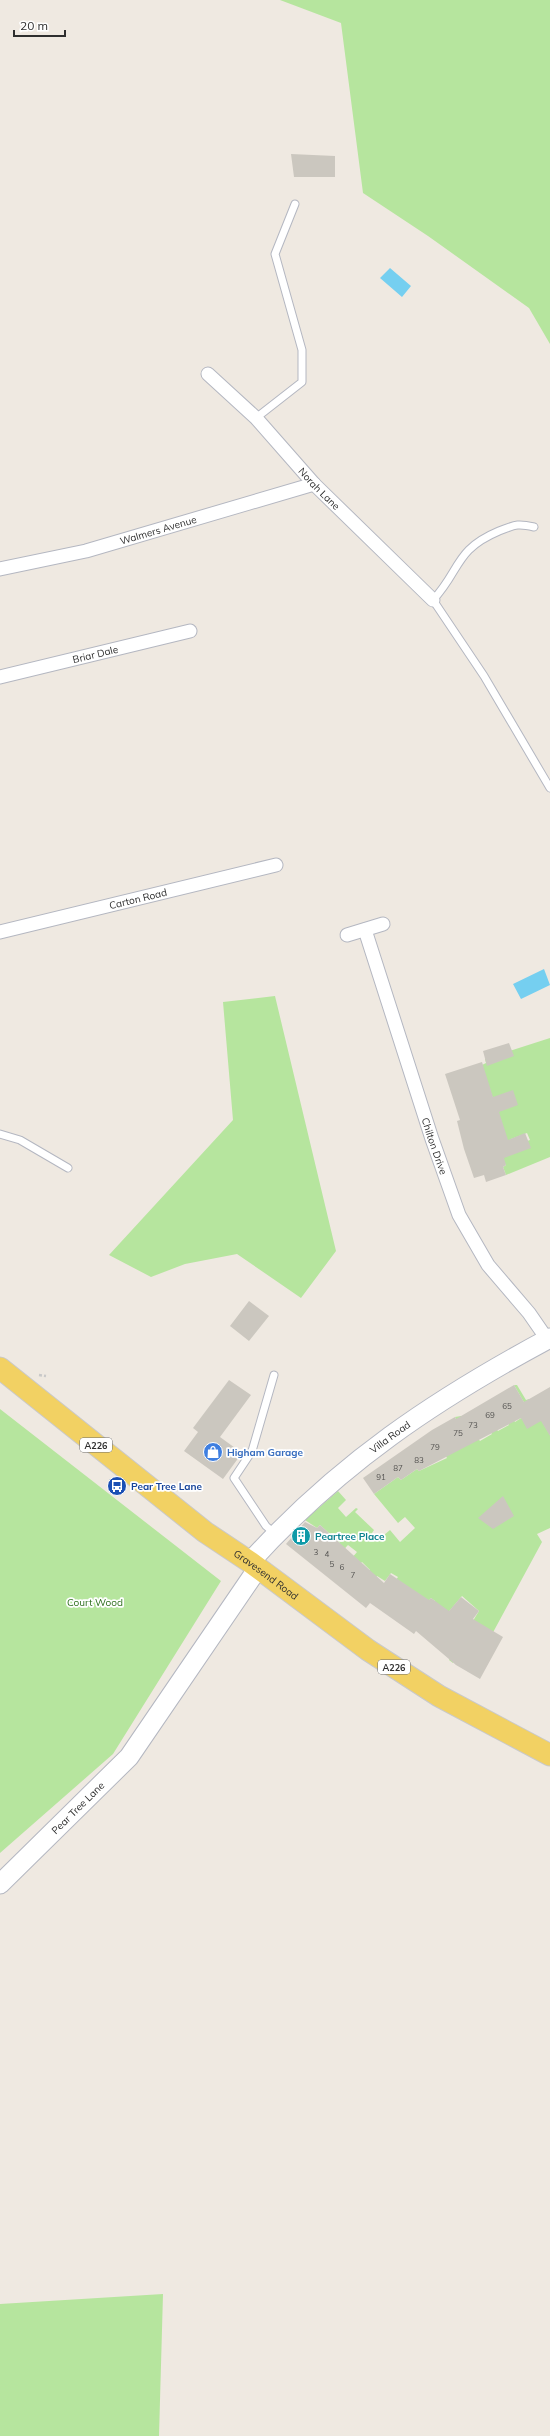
<svg xmlns="http://www.w3.org/2000/svg" width="550" height="2436" font-family="Mulish,sans-serif">
<style>
.green{fill:#b6e59e}
.water{fill:#75cff0}
.building{fill:#cbc7bf}
.lines{fill:none;stroke-linecap:round;stroke-linejoin:round}
.lane-casing{stroke:#b4b7c1;stroke-width:9}
.street-casing{stroke:#b4b7c1;stroke-width:15}
.secondary-casing{stroke:#b4b7c1;stroke-width:21}
.primary-casing{stroke:#c9c9c9;stroke-width:23}
.path{stroke:#c9c9c9;stroke-width:2.5;stroke-dasharray:3 2;stroke-linecap:butt}
.lane{stroke:#fff;stroke-width:7}
.street{stroke:#fff;stroke-width:13}
.secondary{stroke:#fff;stroke-width:19}
.primary{stroke:#f2d163;stroke-width:21}
.labels{text-anchor:middle;dominant-baseline:central;stroke-width:3.5;stroke-linejoin:round;paint-order:stroke}
.number-label{font-size:8px;fill:#555452}
.shield{fill:#fff;stroke:#6d6d6d;stroke-width:1}
.shield-label{font-size:9px;font-weight:bold;fill:#2e2e2e}
.street-label{font-size:10px;fill:#2e2e2e;stroke:#fff}
.shop-label{font-size:10px;font-weight:bold;fill:#366cbe;stroke:#fff;text-anchor:start}
.transit-label{font-size:10px;font-weight:bold;fill:#164399;stroke:#fff;text-anchor:start}
.culture-label{font-size:10px;font-weight:bold;fill:#0d838f;stroke:#fff;text-anchor:start}
.park-label{font-size:10px;fill:#2c6e1b;stroke:#fff}
</style>
<rect width="100%" height="100%" fill="#efe9e1"/>
<!-- green -->
<path class="green" d="M280,0h270v344l-21,-36 -101,-72 -65,-43 -22,-170z
M275,996l61,255 -35,47 -64,-44 -52,10 -34,13 -42,-22 124,-135 -10,-118z
M550,1038v119l-44,18 -3,-8 3,-2 -7,-10 12,-8 19,-7 -3,-7 -16,6 -9,7 -8,-44 -12,-37 4,-2 -1,-4z
M514,1385h3l9,15 3,-1 21,36v93l-13,6 5,8 -58,107 -16,-10 -15,24 -4,-3 30,-49 -17,-15 -22,26 -6,-5 -14,17v-5l15,-28 -4,-3 -6,8 -36,-17 9,-12 -7,-4 -6,8 -8,-5 -6,10 -10,-7 9,-9 -8,-8 -10,10 -7,-6 12,-14 -9,-7 -12,13 -5,-5 9,-10 -20,-18 -3,3 -12,-8 33,-29 8,9 -8,8 8,9 10,-9 2,1 -3,3 19,18 -2,3 6,7 12,-10 10,12 15,-14 -10,-11 -7,6 -24,-29 24,-17 3,3 16,-11 2,2 28,-13 -16,-27 39,12 -15,-26 6,-1 19,25 12,-7 -4,-6 5,-3 5,6 11,-6 -4,-7 6,-3 4,7 6,-4 15,5z
M0,1409l221,172 -108,173 -113,99z
M163,2294l-4,142h-159v-132z"/>
<!-- water -->
<path class="water" d="M390,268l21,18 -9,11 -22,-19z
M544,969l6,16 -29,14 -8,-15z"/>
<!-- building -->
<path class="building" d="M291,154l44,2v21h-41z
M509,1043l5,13 -27,10 -4,-15z
M482,1062l11,35 20,-7 5,15 -19,7 9,28 17,-7 6,15 -27,10 2,7 -3,2 3,8 -20,7 -2,-7 -10,3 -10,-29 -7,-28 3,-1 -15,-46z
M249,1301l20,15 -20,25 -19,-15z
M229,1380l22,15 -31,42 22,16 -19,26 -39,-28 14,-19 -5,-4z
M514,1385l10,17 26,-15v49l-9,-15 -14,8 -6,-11 -102,53 -2,-2 -16,11 -3,-3 -24,17 -11,-16 69,-48 23,-13 1,2z
M503,1496l11,20 -21,13 -15,-11z
M305,1522l12,6 3,-3 64,58 6,-9 39,26 2,-2 18,13 12,-14 18,14 -6,8 30,18 -23,42 -24,-14 -40,-34 -2,3 -44,-31 -4,5 -80,-64z"/>
<g class="lines">
<!-- lane casing -->
<g class="lane-casing">
<path id="lane" d="M256,418l46,-36v-32l-27,-96 20,-50
M534,527c-17,-4 -19,-2 -35,4 -45,19 -38,39 -66,69l51,76 66,112
M0,1134l20,6 48,28
M274,1375l-22,76 -18,27 32,48 9,8"/>
</g>
<!-- street casing -->
<g class="street-casing">
<g id="street">
<path id="s1" d="M208,374l48,44 58,66 119,116"/>
<path id="s2" d="M0,569l86,-18 228,-67"/>
<path id="s3" d="M0,677l190,-46"/>
<path id="s4" d="M365,930l67,209 27,76 29,50 41,48 18,26"/>
<path id="s5" d="M0,932l276,-67"/>
<path d="M347,935l36,-11"/>
</g>
</g>
<!-- secondary casing -->
<g class="secondary-casing">
<g id="secondary">
<path id="s6" d="M250,1562c89,-98 184,-162 300,-224"/>
<path id="s7" d="M0,1884l129,-127 129,-189"/>
</g>
</g>
<!-- primary casing -->
<g class="primary-casing">
<g id="primary">
<path id="s8" d="M0,1368l205,164 45,30 118,88 71,46 111,59"/>
</g>
</g>
<!-- path -->
<path class="path" d="M39,1375l7,1"/>
<!-- lane -->
<use href="#lane" class="lane"/>
<!-- street -->
<use href="#street" class="street"/>
<!-- secondary -->
<use href="#secondary" class="secondary"/>
<!-- primary -->
<use href="#primary" class="primary"/>
</g>
<!-- icons -->
<defs>
<g id="shop-disc" transform="scale(1)"><circle r="9.5" fill="#3f7fe0" stroke="#fff"/><path d="M-5-2.5h2.3a2.7 3.5 0 0 1 5.4 0H5L5.5 6h-11ZM-1.5-2.5h3a1.5 2.3 0 0 0-3 0Z" fill="#fff"/></g>
<g id="bus-disc" transform="scale(1)"><circle r="9.5" fill="#1a4fb4" stroke="#fff"/><path d="M-5-6H5V4H4V6H2V4H-2V6H-4V4H-5ZM-3.5-4V0h7V-4ZM-3.5 1.2v1.5H-2V1.2ZM2 1.2v1.5H3.5V1.2Z" fill="#fff"/></g>
<g id="building-disc" transform="scale(1)"><circle r="9.5" fill="#0f9aa8" stroke="#fff"/><path d="M-4-6H4V6H1V3H-1V6H-4ZM-2.5-4.3h1.7v1.8h-1.7ZM.8-4.3h1.7v1.8H.8ZM-2.5-1h1.7V.8h-1.7ZM.8-1h1.7V.8H.8Z" fill="#fff"/></g>
</defs>
<g fill-rule="evenodd">
<use href="#shop-disc" x="213" y="1452"/>
<use href="#bus-disc" x="117" y="1486"/>
<use href="#building-disc" x="301" y="1536"/>
</g>
<g class="labels">
<!-- number labels -->
<g class="number-label">
<text x="507" y="1406">65</text>
<text x="490" y="1415">69</text>
<text x="473" y="1425">73</text>
<text x="458" y="1433">75</text>
<text x="435" y="1447">79</text>
<text x="419" y="1460">83</text>
<text x="398" y="1468">87</text>
<text x="381" y="1477">91</text>
<text x="316" y="1552">3</text>
<text x="327" y="1554">4</text>
<text x="332" y="1564">5</text>
<text x="342" y="1567">6</text>
<text x="353" y="1575">7</text>
</g>
<!-- shield labels -->
<g class="shield">
<rect x="80" y="1438" width="32" height="14" rx="3"/>
<rect x="378" y="1660" width="32" height="14" rx="3"/>
</g>
<g class="shield-label">
<text x="96" y="1445">A226</text>
<text x="394" y="1667">A226</text>
</g>
<!-- street labels -->
<g class="street-label">
<text stroke="none"><textPath href="#s1" startOffset="160">Norah Lane</textPath></text>
<text stroke="none"><textPath href="#s2" startOffset="163">Walmers Avenue</textPath></text>
<text stroke="none"><textPath href="#s3" startOffset="98">Briar Dale</textPath></text>
<text stroke="none"><textPath href="#s5" startOffset="142">Carton Road</textPath></text>
<text stroke="none"><textPath href="#s4" startOffset="227">Chilton Drive</textPath></text>
<text stroke="none"><textPath href="#s6" startOffset="188">Villa Road</textPath></text>
<text stroke="none"><textPath href="#s8" startOffset="337">Gravesend Road</textPath></text>
<text stroke="none"><textPath href="#s7" startOffset="109">Pear Tree Lane</textPath></text>
</g>
<!-- shop labels -->
<g class="shop-label">
<text x="227" y="1452">Higham Garage</text>
</g>
<!-- transit labels -->
<g class="transit-label">
<text x="131" y="1486">Pear Tree Lane</text>
</g>
<!-- culture labels -->
<g class="culture-label">
<text x="315" y="1536">Peartree Place</text>
</g>
<!-- park labels -->
<g class="park-label">
<text x="95" y="1602">Court Wood</text>
</g>
</g>
<!-- scale -->
<path d="M14 30v6h51v-6" fill="none" stroke="#2e2e2e" stroke-width="2"/>
<text x="20" y="30" font-size="12" fill="#2e2e2e" stroke="#ffffff" stroke-width="3" paint-order="stroke">20 m</text>
</svg>
